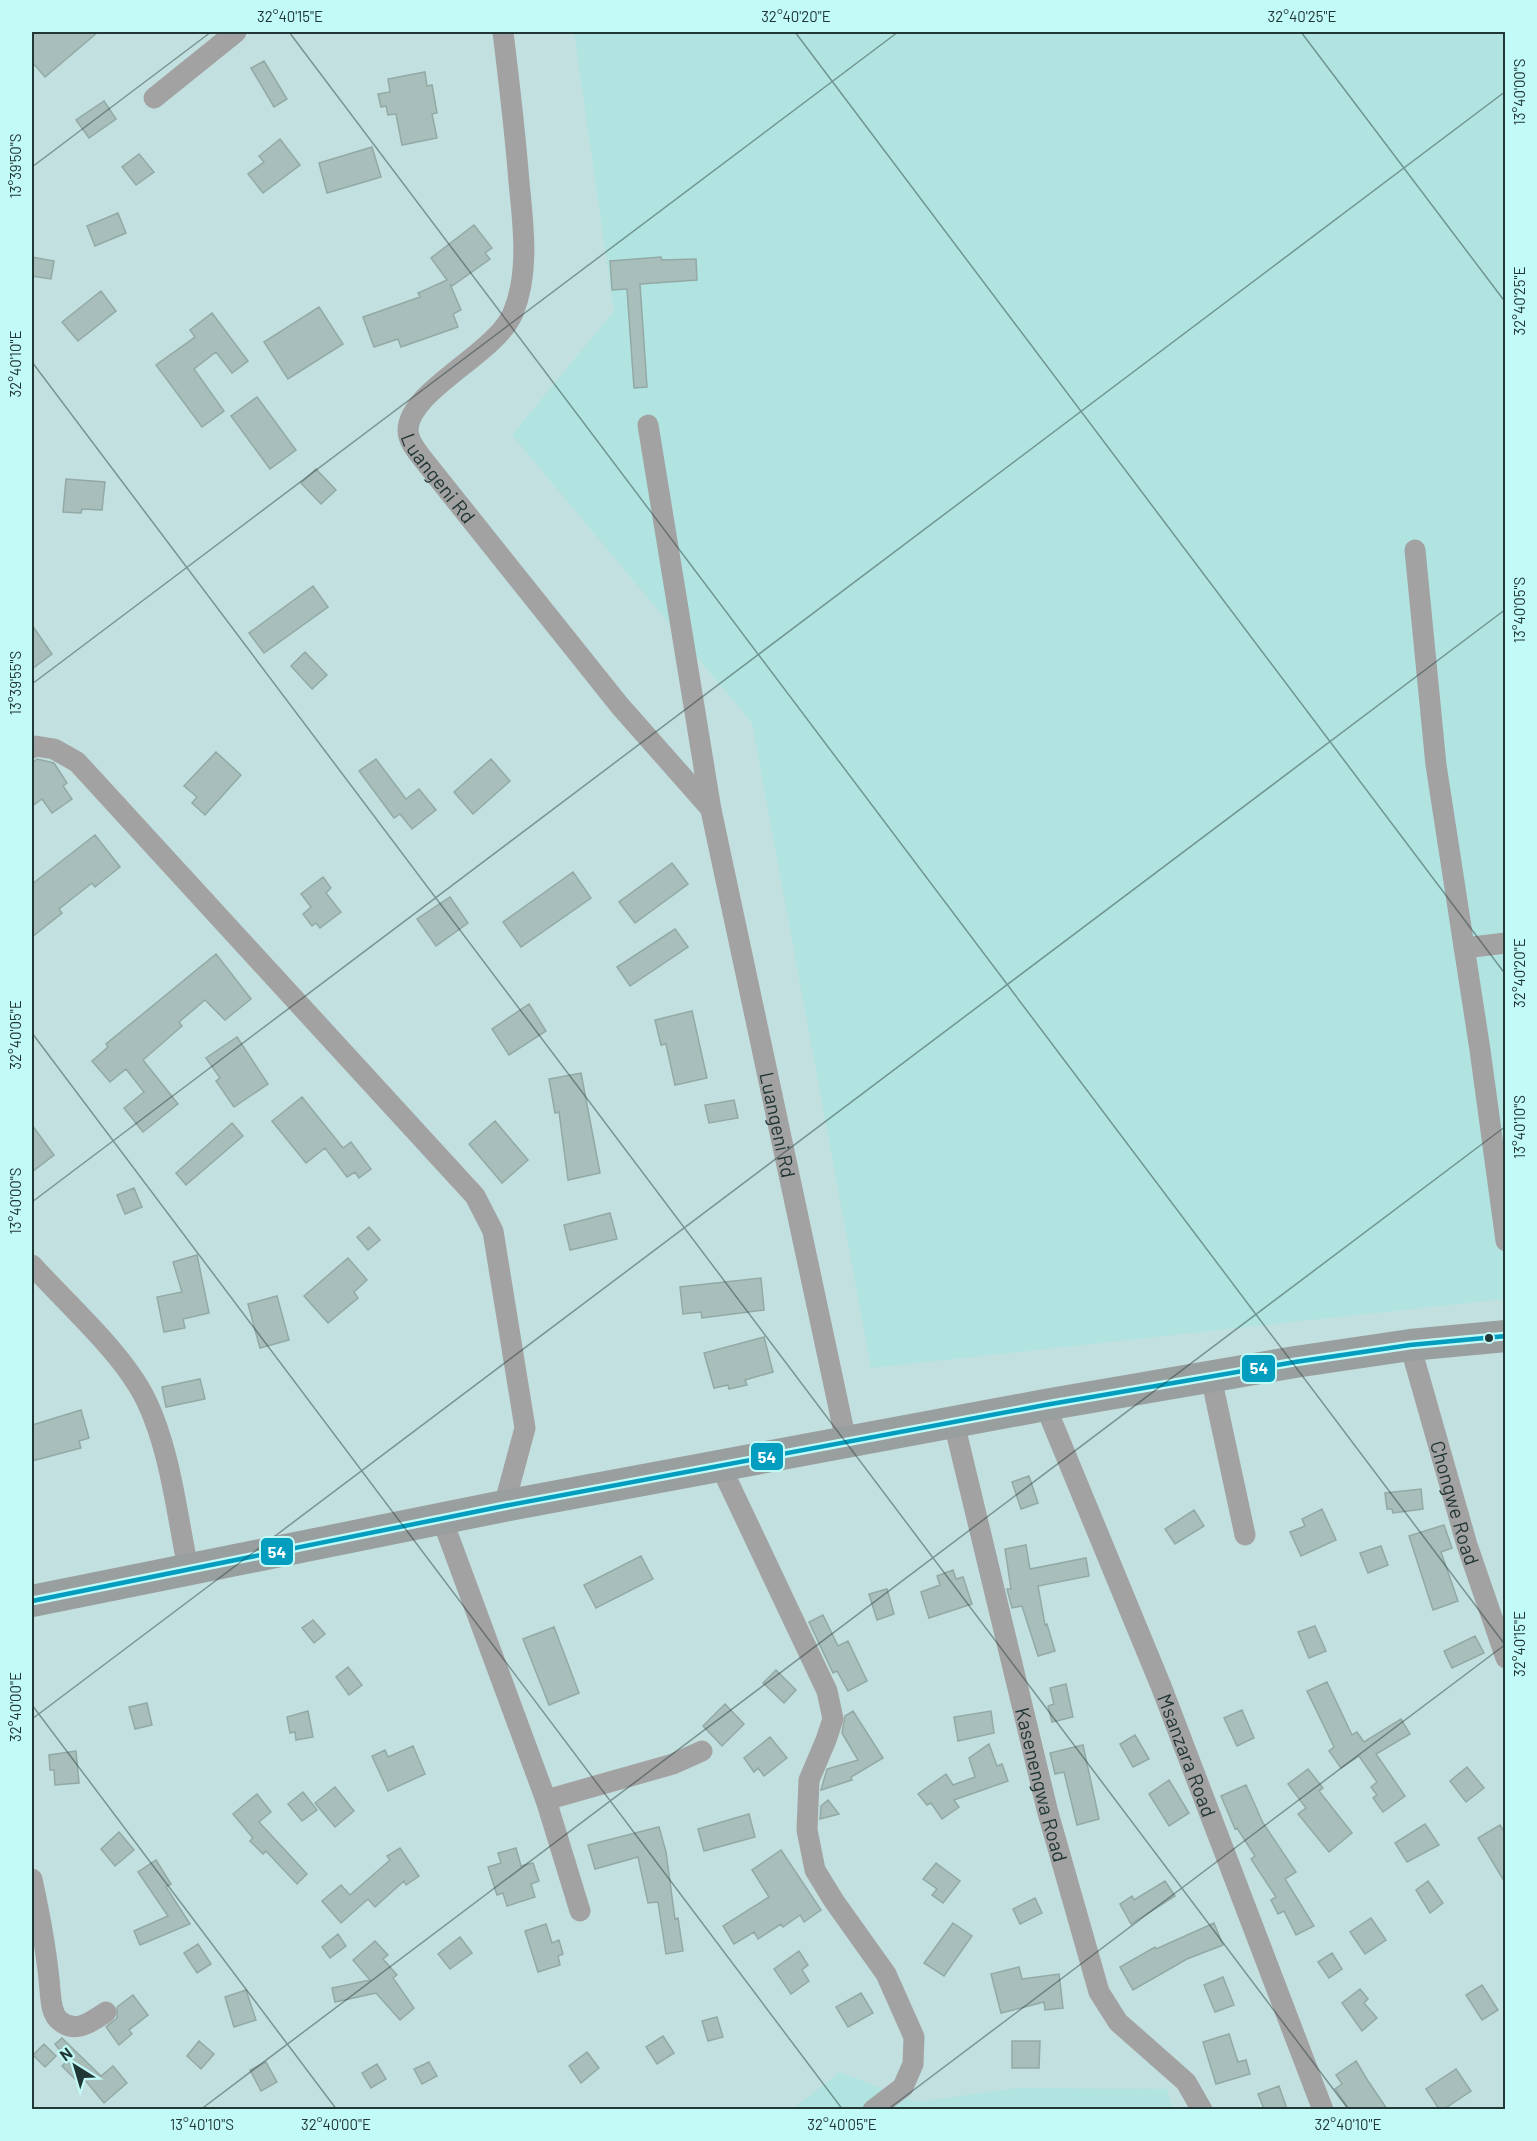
<svg xmlns="http://www.w3.org/2000/svg" width="1537" height="2141" font-family="Barlow,sans-serif">
<style>
.built{fill:#b1e3e0}
.building{fill:#a8bebb;stroke:#92a9a5;stroke-width:1.5}
.lines{fill:none;stroke-linecap:round;stroke-linejoin:round}
.minor{stroke:#a3a2a3;stroke-width:21}
.highway{stroke:#999f9f;stroke-width:32}
.bus-1-casing{stroke:#c2faf7;stroke-width:9}
.bus-1{stroke:#039ebf;stroke-width:4.5}
.ticks{fill:none;stroke:#213736;stroke-width:1.5;stroke-opacity:0.45}
.bus-dot{fill:#213736;stroke:#c2faf7;stroke-width:2}
.labels{text-anchor:middle;dominant-baseline:central;stroke-width:4.5;stroke-linejoin:round;paint-order:stroke}
.street-label{font-size:20px;fill:#213736;stroke:#c2faf7}
.line-badge{stroke:#c2faf7;stroke-width:2}
.badge-label{font-size:16px;text-anchor:middle;font-weight:bold;fill:#fff}
.neatline{fill:none;stroke:#213736;stroke-width:2}
.ticks-label{font-size:15px;text-anchor:middle;fill:#213736}
</style>
<rect width="100%" height="100%" fill="#c2e0df"/>
<!-- built -->
<path class="built" d="M574,32h931v1267l-634,69 -119,-645 -240,-288 102,-124z
M840,2072l77,30 101,-14 149,1 6,20 -382,1z"/>
<!-- building -->
<path class="building" d="M32,32h66l-53,45 -13,-15z
M264,61l23,38 -13,8 -23,-39z
M425,72l2,14 5,-1 5,28 -5,1 5,24 -35,7 -6,-31 -8,1 -2,-9 -5,1 -3,-13 12,-2 -2,-13z
M104,101l12,18 -27,19 -13,-18z
M280,139l20,26 -37,28 -15,-19 16,-12 -5,-6z
M372,147l9,30 -54,16 -8,-30z
M139,154l15,18 -18,13 -14,-18z
M118,213l8,20 -31,13 -8,-20z
M474,225l18,23 -7,5 5,6 -38,27 -2,-2 11,26 -8,4 5,13 -57,20 -3,-8 -24,8 -11,-30 57,-20 -2,-4 29,-13 -16,-22z
M32,257l22,4 -3,18 -19,-3z
M661,257l1,3 34,-1 1,21 -57,4 7,103 -13,1 -7,-99 -15,1 -2,-29z
M101,291l15,20 -38,30 -16,-19z
M319,307l24,37 -55,35 -24,-37z
M212,313l36,48 -16,12 -16,-21 -22,17 30,42 -22,16 -46,-62 39,-28 -5,-7z
M257,397l39,53 -26,19 -39,-53z
M316,469l20,21 -15,14 -20,-21z
M66,479l39,3 -3,28 -20,-1 -1,4 -18,-1z
M313,586l15,21 -64,46 -15,-20z
M32,625l20,29 -20,15z
M305,652l22,23 -15,14 -21,-23z
M216,752l25,23 -36,40 -13,-12 5,-6 -13,-11z
M37,759l17,4 13,20 -4,3 9,13 -20,14 -10,-14 -10,7v-43z
M376,759l30,40 13,-10 17,21 -24,19 -12,-15 -6,4 -35,-47z
M491,759l19,22 -37,33 -19,-22z
M95,835l25,32 -25,20 -3,-4 -33,26 3,4 -30,24v-53z
M672,863l16,21 -53,39 -16,-21z
M573,872l18,26 -70,49 -18,-25z
M323,877l8,11 -5,5 15,19 -21,16 -4,-5 -4,3 -9,-12 8,-7 -10,-13z
M450,897l18,26 -32,23 -19,-27z
M675,929l13,18 -58,39 -13,-19z
M216,954l35,45 -26,21 -20,-20 -26,22 3,4 -39,34 35,44 -35,28 -19,-24 20,-16 -18,-23 -16,13 -18,-21 16,-14 -2,-3z
M529,1004l17,27 -37,24 -17,-26z
M692,1011l15,67 -32,7 -9,-41 -5,1 -6,-25z
M237,1037l31,47 -34,23 -18,-26 4,-3 -14,-20z
M581,1073l19,100 -32,7 -9,-68 -4,1 -6,-34z
M302,1097l41,51 8,-6 20,27 -12,9 -4,-6 -8,5 -22,-29 -19,15 -34,-42z
M734,1100l4,18 -29,5 -4,-18z
M495,1121l33,39 -26,23 -33,-39z
M232,1123l11,13 -57,49 -10,-12z
M32,1125l22,30 -22,17z
M134,1188l8,19 -17,7 -8,-19z
M610,1213l7,26 -47,11 -6,-25z
M369,1227l11,13 -12,10 -11,-13z
M197,1255l12,58 -26,6 2,9 -21,4 -7,-35 25,-5 -9,-30z
M348,1258l19,22 -13,12 4,6 -30,25 -24,-27z
M761,1278l3,32 -62,8 -1,-6 -18,2 -3,-27z
M277,1296l12,44 -29,8 -12,-44z
M764,1337l9,35 -28,8 2,5 -18,4 -1,-4 -14,3 -10,-35z
M200,1379l5,20 -39,8 -4,-20z
M81,1410l8,28 -10,3 2,7 -49,13v-36z
M1029,1476l9,27 -17,6 -9,-27z
M1421,1489l2,20 -30,4 -1,-4h-5l-2,-16z
M1322,1509l14,31 -35,16 -11,-24 15,-6 -3,-7z
M1194,1510l10,16 -29,18 -10,-15z
M1444,1525l8,23 -11,4 17,49 -25,9 -24,-74z
M1026,1545l4,24 56,-11 3,18 -51,10 7,39 2,-1 8,27 -17,5 -16,-50 -10,2 -5,-19h4l-6,-40z
M1381,1546l7,19 -20,8 -8,-20z
M641,1556l12,23 -57,29 -12,-23z
M953,1570l3,9 7,-2 9,27 -43,14 -8,-26 19,-7 -3,-9z
M887,1589l7,25 -17,6 -8,-26z
M823,1615l15,31 10,-5 19,40 -19,10 -11,-20 -4,2 -24,-51z
M313,1620l12,14 -11,9 -12,-15z
M1315,1626l11,25 -17,7 -11,-26z
M554,1627l25,66 -30,12 -26,-66z
M1475,1636l9,17 -32,15 -8,-17z
M348,1667l14,18 -13,10 -13,-18z
M776,1670l20,20 -12,13 -21,-20z
M1327,1682l25,53 5,-3 7,10 37,-23 9,15 -34,20 29,42 -22,16 -10,-14 4,-3 -6,-8 6,-5 -18,-26 -18,12 -12,-17 5,-4 -27,-56z
M1066,1684l7,33 -21,5 -4,-16 6,-2 -4,-16z
M147,1703l5,22 -17,4 -6,-22z
M725,1704l19,20 -22,22 -19,-20z
M1242,1710l12,28 -17,8 -13,-28z
M308,1711l5,26 -17,3 -1,-8 -5,1 -3,-16z
M853,1711l30,47 -32,19 1,3 -31,10 6,-21 31,-9 -16,-27 3,-17z
M991,1711l3,22 -36,8 -4,-24z
M1135,1735l14,24 -16,8 -13,-23z
M770,1737l17,21 -23,18 -6,-8 -4,4 -10,-14z
M989,1744l8,22 5,-2 6,17 -54,19 5,7 -17,12 -11,-16 -4,2 -9,-11 28,-20 7,11 22,-8 -6,-19z
M1083,1745l16,74 -22,6 -13,-53 -9,2 -5,-21z
M413,1746l12,28 -37,17 -16,-35 13,-6 3,7z
M76,1751l3,32 -24,2 -1,-15h-4l-1,-15z
M1467,1767l17,21 -18,14 -16,-21z
M1308,1769l15,19 -4,3 33,42 -23,19 -31,-38 8,-6 -18,-24z
M1169,1780l20,33 -20,13 -20,-32z
M1246,1785l17,38 33,49 -11,7 29,47 -18,9 -12,-24 -6,3 -7,-14 5,-3 -25,-38 4,-3 -18,-28 -2,1 -14,-33z
M335,1787l19,24 -19,16 -20,-24z
M303,1792l14,18 -15,11 -14,-17z
M257,1794l14,18 -12,10 48,52 -10,10 -31,-33 -3,3 -13,-13 3,-3 -20,-24z
M828,1800l11,14 -19,5 1,-13z
M749,1814l6,23 -51,14 -6,-22z
M1425,1824l14,21 -32,17 -12,-19z
M1500,1825l6,10v49l-28,-46z
M659,1827l7,25 9,67 3,-1 5,33 -17,3 -8,-52 -10,1 -10,-46 -43,12 -7,-24z
M119,1832l15,18 -19,16 -14,-17z
M400,1848l19,28 -13,9 -2,-4 -29,26 -7,-8 -27,24 -19,-22 19,-16 9,10 40,-35 -3,-4z
M516,1848l5,18 12,-3 6,18 -8,3 4,13 -28,9 -4,-13 -6,2 -9,-28 13,-4 -3,-10z
M781,1850l40,60 -17,12 -4,-7 -17,12 -2,-3 -23,15 -4,-7 -20,12 -11,-18 46,-29 -17,-27z
M156,1860l15,24 -5,3 24,37 -50,21 -6,-14 34,-15 -30,-44z
M936,1863l24,18 -17,22 -11,-8 5,-6 -14,-10z
M1165,1881l10,15 -44,28 -11,-20 12,-8 2,4z
M1428,1881l15,22 -13,10 -14,-23z
M1035,1898l7,15 -22,11 -7,-15z
M1371,1918l15,22 -21,14 -15,-22z
M953,1923l19,13 -28,40 -20,-13z
M1214,1923l9,22 -36,14 -54,31 -13,-23 35,-20 1,2z
M546,1924l6,19 7,-3 4,14 -5,2 2,9 -22,7 -13,-41z
M338,1934l8,12 -16,12 -8,-11z
M460,1937l12,16 -22,16 -12,-15z
M375,1941l13,14 -5,4 14,16 -4,3 21,30 -14,12 -24,-27 -41,9 -3,-14 38,-8 -17,-20z
M198,1944l13,20 -14,9 -13,-20z
M799,1951l9,14 -6,5 7,11 -18,13 -17,-25z
M1332,1953l10,16 -13,9 -11,-16z
M1019,1967l3,12 37,-5 4,34 -18,2 -1,-8 -43,11 -10,-39z
M1223,1977l11,28 -19,7 -11,-27z
M1482,1985l16,25 -16,10 -16,-25z
M1360,1989l8,10 -4,4 13,15 -15,13 -20,-28z
M246,1990l10,30 -22,7 -9,-30z
M861,1993l12,20 -25,14 -12,-20z
M133,1995l15,20 -19,15 3,4 -13,11 -13,-18 11,-9v-11z
M717,2017l6,20 -15,4 -6,-20z
M1229,2034l9,28 8,-2 4,14 -34,10 -13,-42z
M663,2036l11,17 -17,11 -11,-17z
M62,2038l39,38 12,-10 14,17 -23,20 -24,-29 -5,5 -13,-13 6,-6 -13,-16z
M199,2041l15,13 -13,15 -14,-13z
M1012,2041h28l-1,27h-27z
M44,2044l12,12 -11,11 -12,-12z
M587,2052l12,16 -18,15 -12,-17z
M1356,2061l12,20 19,28h-38l-14,-20 7,-5 -6,-9z
M266,2062l11,20 -16,9 -11,-21z
M429,2062l8,14 -15,8 -8,-15z
M377,2064l9,15 -15,9 -9,-15z
M1456,2069l15,22 -27,18h-5l-13,-20z
M1279,2086l8,23h-23l-6,-15z"/>
<g class="lines">
<!-- minor -->
<g class="minor">
<path id="s1" d="M503,32c6,49 12,99 16,150 4,42 11,90 -6,131 -17,41 -104,77 -105,117 0,11 8,20 14,28l198,248 91,103"/>
<path d="M154,98l82,-66"/>
<path id="s2" d="M648,425l63,385 135,631"/>
<path d="M1415,550l21,215 44,285 26,191"/>
<path d="M32,748l3,-2 19,3 23,13 398,434 18,35 32,197 -21,78"/>
<path d="M1464,948l42,-5"/>
<path d="M32,1265c36,40 91,88 114,135 24,49 31,115 42,168"/>
<path id="s3" d="M1410,1345l57,200 39,113"/>
<path d="M1211,1377l34,158"/>
<path id="s4" d="M1045,1405l116,281 162,424"/>
<path id="s5" d="M954,1423l94,390 51,179 19,30 68,60 16,28"/>
<path d="M721,1467l106,224 6,28 -7,21 -17,40 -2,50 8,40 19,31 52,73 28,63 -1,27 -10,23 -30,23"/>
<path d="M442,1519l104,281 34,111"/>
<path d="M546,1800l127,-36 29,-13"/>
<path d="M32,1879c8,37 15,73 18,111 1,10 1,24 10,31 16,13 31,1 46,-9"/>
</g>
<!-- highway -->
<path class="highway" d="M32,1601l472,-95 541,-101 250,-43 115,-17 96,-9"/>
<!-- bus-1 casing -->
<g class="bus-1-casing">
<path id="bus-1" d="M32,1601l472,-95 541,-101 250,-43 115,-17 96,-9"/>
</g>
<!-- bus-1 -->
<use href="#bus-1" class="bus-1"/>
</g>
<!-- ticks -->
<path class="ticks" d="M289,32l1217,1614M795,32l711,943M1301,32l205,271M32,167l179,-135M32,362l1317,1748M32,684l866,-652M32,1033l811,1077M32,1202l1474,-1111M32,1705l305,405M32,1719l1474,-1110M200,2110l1306,-984M887,2110l619,-466"/>
<!-- markers -->
<circle class="bus-dot" cx="1489" cy="1338" r="5"/>
<g class="labels">
<!-- street labels -->
<g class="street-label">
<text stroke="none"><textPath href="#s1" startOffset="501">Luangeni Rd</textPath></text>
<text stroke="none"><textPath href="#s2" startOffset="712">Luangeni Rd</textPath></text>
<text stroke="none"><textPath href="#s3" startOffset="164">Chongwe Road</textPath></text>
<text stroke="none"><textPath href="#s4" startOffset="378">Msanzara Road</textPath></text>
<text stroke="none"><textPath href="#s5" startOffset="372">Kasenengwa Road</textPath></text>
</g>
</g>
<g class="line-badge">
<rect x="1241" y="1354" width="35" height="29" rx="6" fill="#039ebf"/>
<rect x="750" y="1442" width="34" height="29" rx="6" fill="#039ebf"/>
<rect x="260" y="1537" width="34" height="29" rx="6" fill="#039ebf"/>
</g>
<g class="badge-label">
<text x="1259" y="1374">54</text>
<text x="767" y="1463">54</text>
<text x="277" y="1558">54</text>
</g>
<!-- border -->
<rect width="1537" height="2141" fill="none" stroke="#c2faf7" stroke-width="66"/>
<!-- north arrow -->
<g transform="translate(75 2066) rotate(323)" stroke="#c2faf7" stroke-width="4.5" paint-order="stroke">
<path d="M0-4.5L10 22L0 15L-10 22Z" fill="#213736"/>
<text y="-9" font-size="16" font-weight="bold" text-anchor="middle" fill="#213736">N</text>
</g>
<rect x="33" y="33" width="1471" height="2075" class="neatline"/>
<g class="ticks-label">
<text x="290" y="22">32°40'15"E</text>
<text x="796" y="22">32°40'20"E</text>
<text x="1302" y="22">32°40'25"E</text>
<text transform="translate(1520 92) rotate(-90)" y="5">13°40'00"S</text>
<text transform="translate(16 166) rotate(-90)" y="5">13°39'50"S</text>
<text transform="translate(1520 301) rotate(-90)" y="5">32°40'25"E</text>
<text transform="translate(16 364) rotate(-90)" y="5">32°40'10"E</text>
<text transform="translate(1520 610) rotate(-90)" y="5">13°40'05"S</text>
<text transform="translate(16 683) rotate(-90)" y="5">13°39'55"S</text>
<text transform="translate(1520 973) rotate(-90)" y="5">32°40'20"E</text>
<text transform="translate(16 1035) rotate(-90)" y="5">32°40'05"E</text>
<text transform="translate(1520 1127) rotate(-90)" y="5">13°40'10"S</text>
<text transform="translate(16 1201) rotate(-90)" y="5">13°40'00"S</text>
<text transform="translate(1520 1644) rotate(-90)" y="5">32°40'15"E</text>
<text transform="translate(16 1707) rotate(-90)" y="5">32°40'00"E</text>
<text x="202" y="2130">13°40'10"S</text>
<text x="336" y="2130">32°40'00"E</text>
<text x="842" y="2130">32°40'05"E</text>
<text x="1348" y="2130">32°40'10"E</text>
</g>
</svg>
